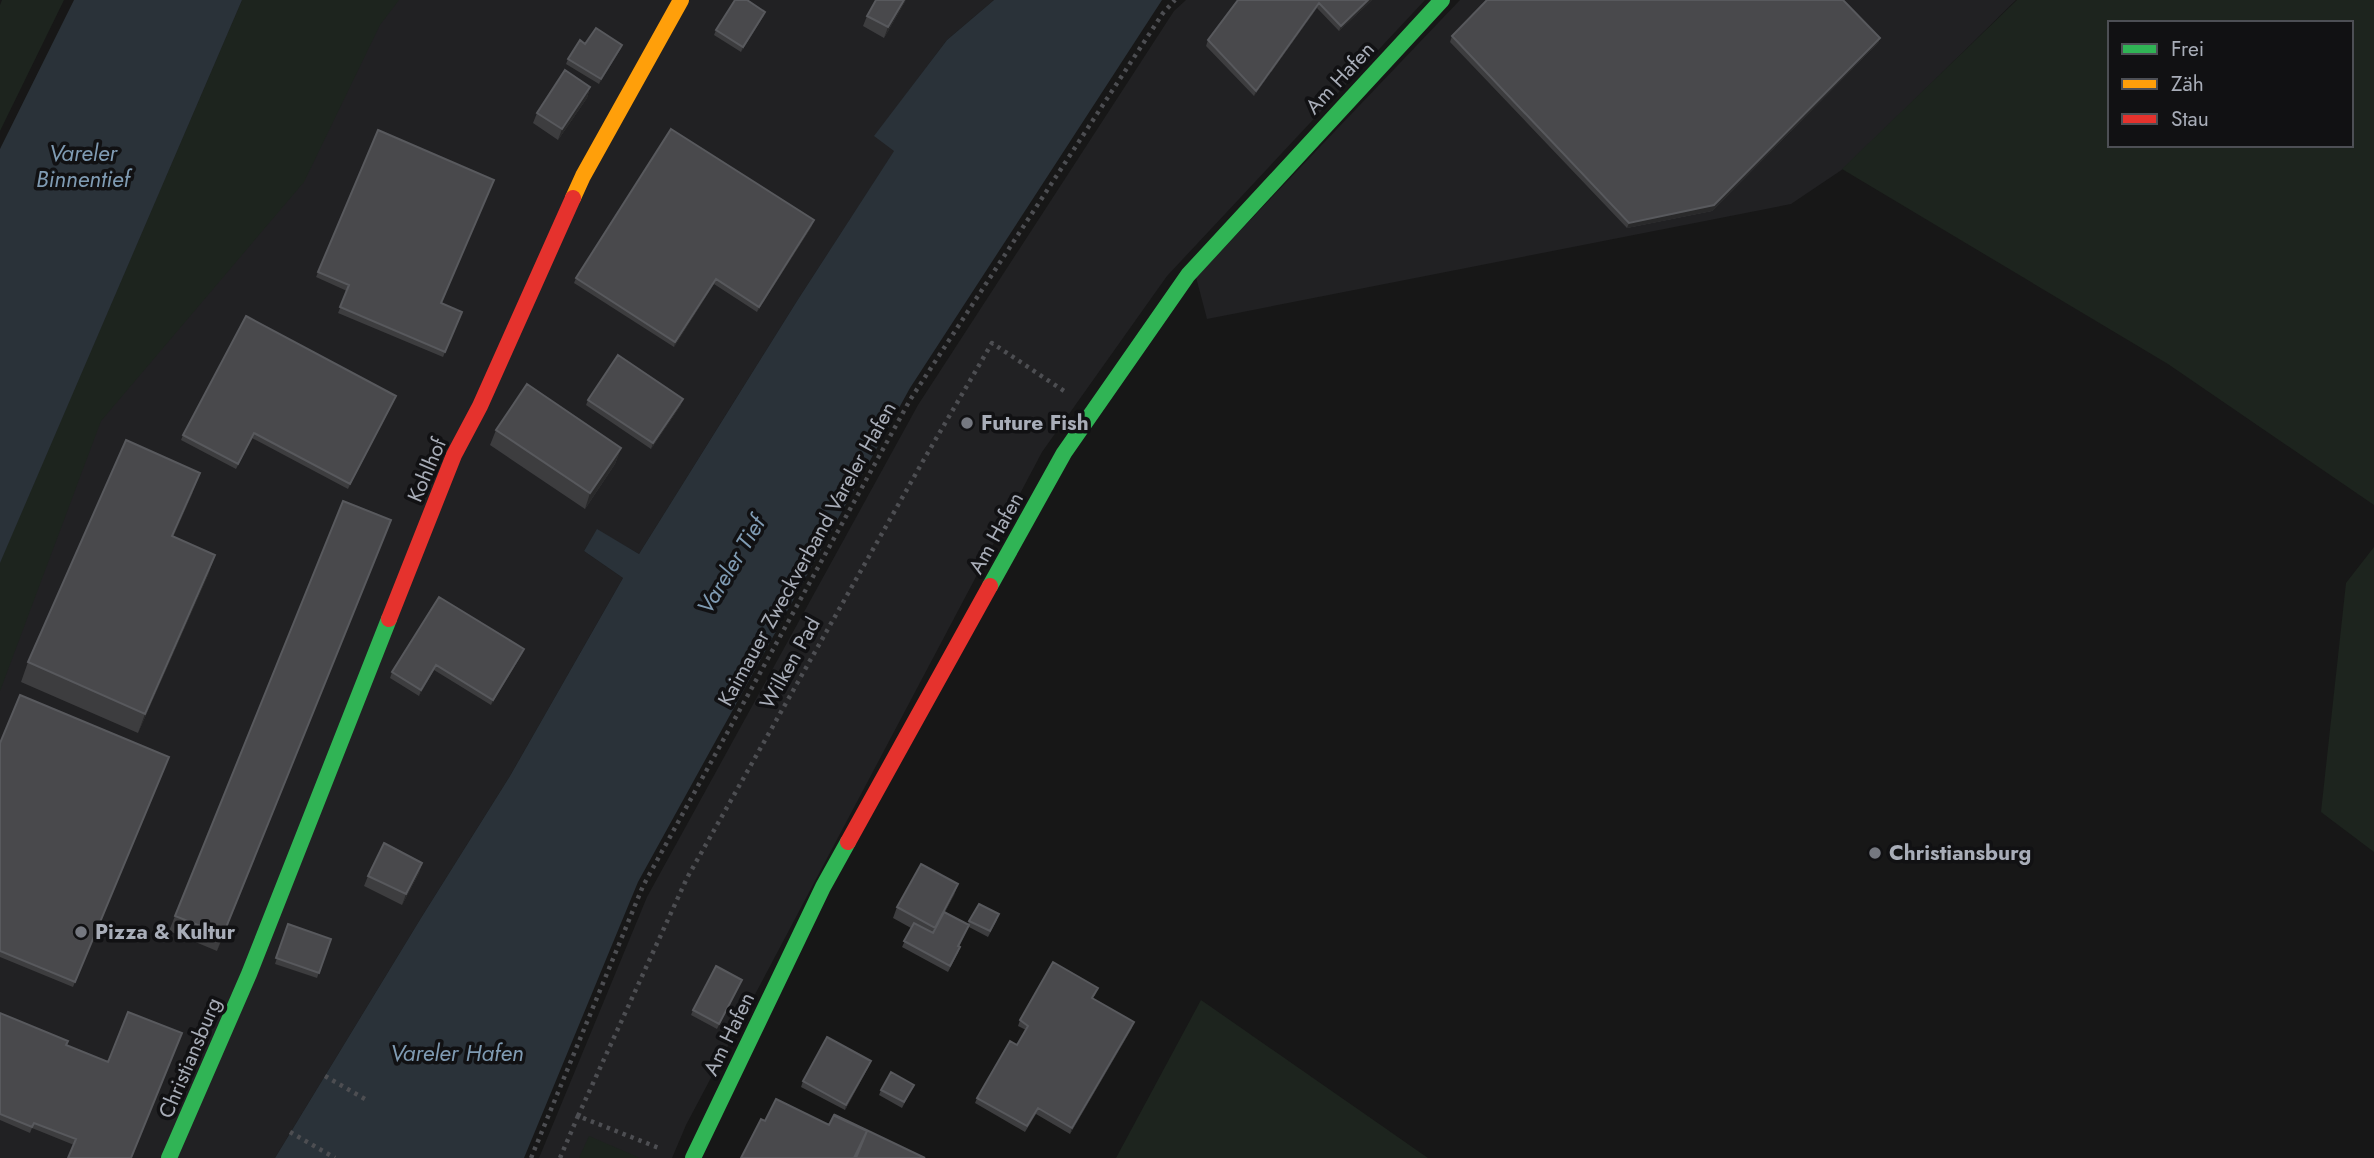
<svg xmlns="http://www.w3.org/2000/svg" width="2374" height="1158" font-family="Jost,sans-serif">
<style>
.built{fill:#212123}
.green{fill:#1d241e;fill-rule:evenodd}
.water{fill:#2a3239}
.lines{fill:none;stroke-linecap:round;stroke-linejoin:round}
.path{stroke:#4d4e52;stroke-width:4.5;stroke-dasharray:3.5 5;stroke-linecap:butt}
.fast{stroke:#30b455;stroke-width:16}
.slow{stroke:#ff9f0a;stroke-width:16}
.jam{stroke:#e5322d;stroke-width:16}
.wall{fill:#3d3d3f}
.shaded-wall{fill:#29292a}
.building{fill:#49494c;stroke:#58595d;stroke-width:2}
.poi-dot{fill:#757880;stroke:#111113;stroke-width:2.5}
.labels{text-anchor:middle;dominant-baseline:central;stroke-width:7;stroke-linejoin:round;paint-order:stroke}
.street-label{font-size:21px;fill:#a8adb8;stroke:#111113}
.poi-label{font-size:21px;font-weight:bold;fill:#a8adb8;stroke:#111113;text-anchor:start}
.water-label{font-size:23px;font-style:italic;fill:#7f9bb3;stroke:#111113}
</style>
<rect width="100%" height="100%" fill="#171717"/>
<!-- built -->
<path class="built" d="M242,0h752l-47,40 -72,96 20,14 -98,151 -158,253 -42,-24 -13,21 39,27 -113,198 -89,142 -146,240h-275v-595z
M1186,0h239l-258,276 -125,176 -356,673 -14,33h-133l108,-261 271,-492 256,-394z
M1460,0h556l-170,167 -55,37 -584,115 -11,-42z"/>
<!-- green -->
<path class="green" d="M2,0h62l-64,131v-126z
M242,0h157l-19,25 -76,157 -203,239 -101,270v-129z
M2017,0h357v505l-206,-141 -326,-195zM2110,23h241v122h-241z
M2374,547v305l-53,-40 25,-229z
M1201,1000l227,158h-312z
M589,1136l51,22h-61z"/>
<!-- water -->
<path class="water" d="M74,0h168l-242,563v-414z
M994,0h168l-252,388 -272,494 -114,276h-249l146,-240 89,-142 113,-198 -39,-27 13,-22 42,25 158,-253 97,-150 -20,-15 73,-96z"/>
<g class="lines">
<!-- path -->
<path class="path" d="M325,1076l40,23
M578,1116l109,-238 236,-417 69,-118 72,48
M290,1132l45,26
M531,1158l112,-272 267,-486 253,-387 12,-13
M560,1158l18,-42 81,32"/>
<!-- fast -->
<path class="fast" d="M990,586l74,-133 124,-178 254,-275
M169,1158l80,-184 140,-355
M693,1158l130,-271 25,-45"/>
<!-- slow -->
<path class="slow" d="M573,198l10,-22 98,-176"/>
<!-- jam -->
<path class="jam" d="M389,619l65,-164 26,-49 93,-208
M848,842l142,-256"/>
</g>
<!-- wall -->
<path class="wall" d="M906,0l-22,38 -21,-12 4,-10z
M1238,0h134l-33,31 -22,-23 -63,88 -48,-50 2,-6z
M765,12l-2,5 -22,35 -27,-17 2,-5z
M1452,36l428,2 -2,5 -166,168 -85,17 -177,-186z
M585,44l37,1 -2,5 -21,34 -33,-20 2,-5z
M590,87l-3,11 -29,42 -25,-17 4,-10z
M378,130l64,173 20,9 -19,45 -105,-44 9,-22 -31,-14z
M812,226l-55,86 -43,-28 -40,63 -100,-64 2,-5z
M588,400l93,5 -30,44 -65,-44z
M394,401l-46,88 -96,-51 -16,31 -55,-29 2,-5z
M496,430l125,18 -6,16 -30,45 -95,-64z
M193,492l-20,45 42,18 -7,20 -70,158 -117,-51 7,-20z
M391,520l-174,431 -48,-20 6,-15z
M524,649l-2,5 -31,51 -57,-35 -15,26 -29,-18 2,-6z
M0,743l169,14 -96,230 -73,-30z
M422,863l-3,10 -17,32 -38,-19 4,-10z
M958,884l-4,11 -9,17 23,12 1,-3 28,-1 -9,17 -19,-10 -10,20h1l-2,6 -10,19 -46,-25 9,-19 -18,-10 4,-11z
M288,924l43,15 -14,39 -42,-14z
M742,980l-25,49 -26,-14 2,-5z
M1096,993l-3,5 39,30 -62,106 -34,-20 -11,18 -50,-29 2,-5 40,-53 9,-15 -8,-4 2,-6z
M0,1013l66,32 42,17 -34,83 -42,-17 -2,5 -30,-13z
M869,1066l-24,44 -44,-23 2,-6z
M914,1085l-12,23 -23,-13 2,-5z"/>
<!-- shaded-wall -->
<path class="shaded-wall" d="M904,0h2l-22,38 4,-11z
M1368,0h4l-33,31 2,-5z
M1319,3l-2,5 -63,88 2,-5z
M765,12l-2,5 -22,35 2,-5z
M1880,38l-2,5 -166,168 -85,17 2,-5z
M622,45l-2,5 -21,34 2,-5z
M590,87l-3,11 -29,42 4,-11z
M814,220l-2,6 -55,86 2,-5z
M716,279l-2,5 -40,63 1,-5z
M396,396l-2,5 -46,88 2,-5z
M683,399l-2,6 -30,44 2,-6z
M621,448l-6,16 -30,45 5,-16z
M200,473l-7,19 -28,64 7,-20z
M391,520l-6,15 -168,416 6,-16z
M215,555l-7,20 -70,158 7,-19z
M524,649l-2,5 -31,51 2,-5z
M436,665l-2,5 -15,26 2,-6z
M422,863l-3,10 -17,32 4,-11z
M958,884l-4,11 -23,43 4,-10z
M1134,1022l-2,6 -62,106 2,-6z
M871,1061l-2,5 -24,44 1,-5z"/>
<!-- building -->
<path class="building" d="M735,0h12l18,12 -22,35 -27,-17z
M876,0h28l-16,27 -21,-11z
M1238,0h130l-27,26 -22,-23 -63,88 -48,-51z
M1487,0h356l37,38 -166,167 -85,18 -177,-187z
M596,28l26,17 -21,34 -33,-20 12,-19 5,4z
M565,70l25,17 -28,42 -25,-16z
M671,129l143,91 -55,87 -43,-28 -41,63 -99,-64z
M378,130l116,50 -53,123 21,9 -17,40 -105,-45 9,-22 -31,-13z
M246,316l150,80 -46,88 -96,-51 -16,31 -55,-29z
M618,355l65,44 -30,44 -65,-43z
M527,384l94,64 -31,45 -94,-63z
M126,440l74,33 -28,63 43,19 -70,159 -117,-52z
M343,501l48,19 -168,415 -48,-19z
M439,597l85,52 -31,51 -57,-35 -15,25 -29,-18z
M20,695l149,62 -94,225 -75,-31v-208z
M384,843l38,20 -16,31 -38,-18z
M921,864l37,20 -23,44 -38,-21z
M979,904l20,10 -9,17 -21,-10z
M944,912l25,13 -11,21 2,1 -10,19 -46,-25 10,-18 19,10z
M288,924l43,15 -12,34 -43,-15z
M1053,962l45,26 -6,10 42,24 -62,106 -34,-20 -11,18 -50,-28 33,-57 7,4 11,-19 -8,-6z
M716,966l26,14 -23,44 -26,-14z
M128,1012l54,21 -51,125h-63l8,-19 -42,-16 -2,4 -32,-13v-101l68,28 -2,4 42,17z
M827,1037l44,24 -25,44 -43,-24z
M891,1072l23,13 -10,17 -23,-12z
M776,1099l53,26 5,-10 33,16 -13,27h-113l20,-39 4,2z
M835,1115l90,43h-69l11,-27 -32,-15z"/>
<!-- markers -->
<g class="poi-dot">
<circle cx="967" cy="423" r="7"/>
<circle cx="1875" cy="853" r="7"/>
<circle cx="81" cy="932" r="7"/>
</g>
<g class="labels">
<!-- street labels -->
<g class="street-label">
<text transform="translate(1340 78) rotate(-47)">Am Hafen</text>
<text transform="translate(427 470) rotate(-67)">Kohlhof</text>
<text transform="translate(996 533) rotate(-61)">Am Hafen</text>
<text transform="translate(807 554) rotate(-61)">Kaimauer Zweckverband Vareler Hafen</text>
<text transform="translate(790 663) rotate(-61)">Wilken Pad</text>
<text transform="translate(729 1034) rotate(-64)">Am Hafen</text>
<text transform="translate(190 1058) rotate(-67)">Christiansburg</text>
</g>
<!-- poi labels -->
<g class="poi-label">
<text x="981" y="423">Future Fish</text>
<text x="1889" y="853">Christiansburg</text>
<text x="95" y="932">Pizza &amp; Kultur</text>
</g>
<!-- water labels -->
<g class="water-label">
<text x="83" y="153">Vareler<tspan x="83" dy="26">Binnentief</tspan></text>
<text transform="translate(731 565) rotate(-59)">Vareler Tief</text>
<text x="457" y="1053">Vareler Hafen</text>
</g>
</g>
<!-- legend -->
<rect x="2108" y="21" width="245" height="126" fill="#111113" stroke="#4d4f55" stroke-width="2"/>
<rect x="2122" y="44" width="35" height="10" fill="#30b455" stroke="#4d4f55" stroke-width="2"/>
<text x="2171" y="56" font-size="21" fill="#a8adb8">Frei</text>
<rect x="2122" y="79" width="35" height="10" fill="#ff9f0a" stroke="#4d4f55" stroke-width="2"/>
<text x="2171" y="91" font-size="21" fill="#a8adb8">Zäh</text>
<rect x="2122" y="114" width="35" height="10" fill="#e5322d" stroke="#4d4f55" stroke-width="2"/>
<text x="2171" y="126" font-size="21" fill="#a8adb8">Stau</text>
</svg>
